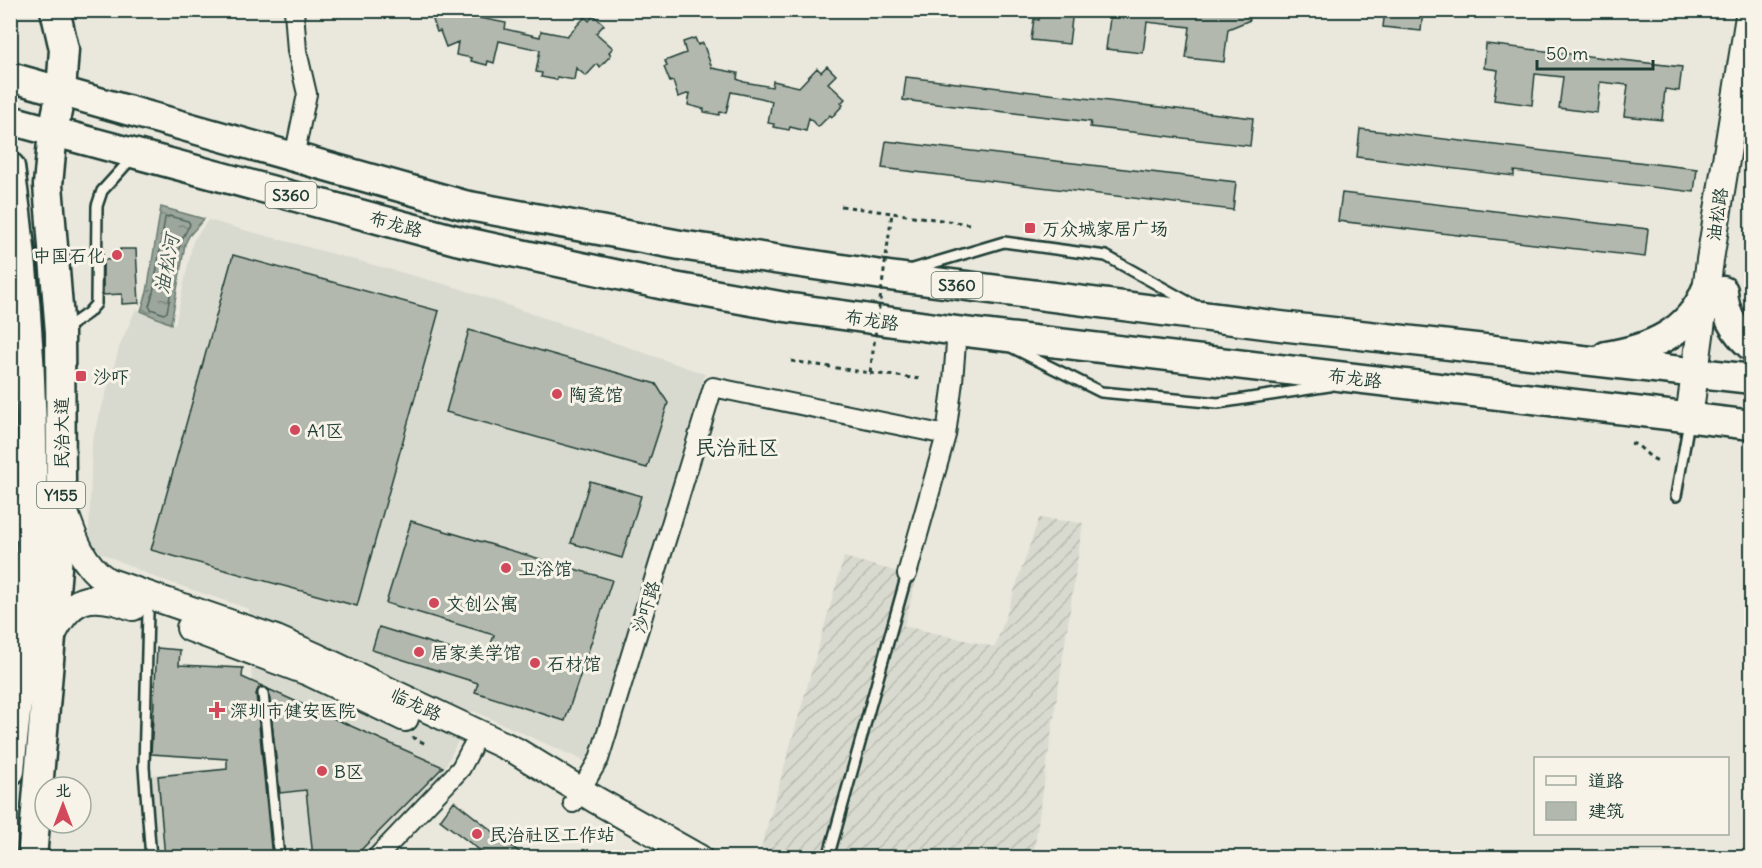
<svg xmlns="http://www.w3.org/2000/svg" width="1762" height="868" font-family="Delius,'LXGW WenKai TC',sans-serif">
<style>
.built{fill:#d9dacf}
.industrial{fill:url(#industrial-furrows)}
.water{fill:url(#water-ripples);stroke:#6a7c72;stroke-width:1.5}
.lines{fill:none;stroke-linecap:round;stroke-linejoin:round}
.shore{stroke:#51675e;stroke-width:1.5}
.building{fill:#b2b8ae;stroke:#1f3d34;stroke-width:1.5}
.service-casing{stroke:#1f3d34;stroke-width:14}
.minor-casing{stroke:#1f3d34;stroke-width:22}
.secondary-casing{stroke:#1f3d34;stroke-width:30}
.primary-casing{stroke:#1f3d34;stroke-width:33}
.path{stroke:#1f3d34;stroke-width:3;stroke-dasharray:4.5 4.5;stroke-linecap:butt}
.service{stroke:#f7f3e8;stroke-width:9}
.minor{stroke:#f7f3e8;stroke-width:18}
.secondary{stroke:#f7f3e8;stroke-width:26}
.primary{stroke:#f7f3e8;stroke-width:28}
.path-bridge{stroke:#1f3d34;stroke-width:3;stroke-dasharray:4.5 4.5;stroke-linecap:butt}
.poi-dot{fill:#d1495b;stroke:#f7f3e8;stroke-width:2}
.labels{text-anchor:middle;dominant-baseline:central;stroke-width:6;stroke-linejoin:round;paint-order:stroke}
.shield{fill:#f7f3e8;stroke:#60746a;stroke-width:1.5}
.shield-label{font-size:16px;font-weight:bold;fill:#1f3d34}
.street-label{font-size:18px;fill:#1f3d34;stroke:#f7f3e8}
.poi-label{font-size:18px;fill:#1f3d34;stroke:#f7f3e8;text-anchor:start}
.water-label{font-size:20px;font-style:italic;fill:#445c53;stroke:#f7f3e8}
.quarter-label{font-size:21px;fill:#1f3d34;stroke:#f7f3e8}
</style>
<defs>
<pattern id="industrial-furrows" width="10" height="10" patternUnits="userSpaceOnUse" patternTransform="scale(1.5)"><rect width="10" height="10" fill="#d9dacf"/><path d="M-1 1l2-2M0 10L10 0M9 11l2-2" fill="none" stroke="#babcb2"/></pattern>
<pattern id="water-ripples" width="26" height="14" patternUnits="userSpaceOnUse" patternTransform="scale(1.5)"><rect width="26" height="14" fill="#9ca69c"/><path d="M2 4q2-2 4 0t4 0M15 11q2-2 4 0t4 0" fill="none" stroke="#7f8880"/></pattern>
</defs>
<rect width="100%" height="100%" fill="#eae8dd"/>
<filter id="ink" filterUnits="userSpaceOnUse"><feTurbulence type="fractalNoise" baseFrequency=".0167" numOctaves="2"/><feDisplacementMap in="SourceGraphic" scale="12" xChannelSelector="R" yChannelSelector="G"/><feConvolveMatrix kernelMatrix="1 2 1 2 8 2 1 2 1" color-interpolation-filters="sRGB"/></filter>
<g filter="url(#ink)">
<!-- built -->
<path class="built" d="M208,220l247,67 250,87 -116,380 -5,7 -111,-50 -35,70 -73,76h-207l-8,-82 105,-9 -6,-157 -95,-32 -55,-25 -6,-9 -4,-10 3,-92 28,-96 16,-36 39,16 18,-84z"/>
<!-- industrial -->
<path class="industrial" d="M1039,518l44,5 -50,334 -278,1 6,-10 83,-291 73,20 -13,49 91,21z"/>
<!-- water -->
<path class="water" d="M161,207l43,12 -15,17 -4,8 -14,80 -30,-13 6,-19z"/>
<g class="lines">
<!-- shore -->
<path class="shore" d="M169,216l19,5 2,3 -10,19 -13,69 -3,2 -13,-5 -2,-3 4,-13 12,-75z"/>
</g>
<!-- building -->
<path class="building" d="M433,10h45l2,8 26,5 -1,6 35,8 1,-6 26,5 18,-19 4,4 5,-6 10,10 -8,8 17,15 -4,4 2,3 -11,12 -3,-3 -11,12 -10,-8 -2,12 -17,-3v3l-16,-3 1,-4 -6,-1 4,-22 -41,-9 -5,22 -6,-2 -1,4 -16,-4 1,-3 -16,-3 2,-13 -12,5 -6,-16 -3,1 -5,-15 3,-1z
M1040,10h33l-4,34 -38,-4 3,-21 5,1z
M1111,10h135l4,10 -22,9 -4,33 -38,-4 4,-31 -43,-5 -4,31 -37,-4z
M1385,10h38l-2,21 -38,-4z
M695,38l3,7 5,-2 9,25 26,5 -1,6 7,3 28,5 1,-6 26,6 18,-19 4,4 6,-6 9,9 -8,8 17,16 -4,4 2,2 -11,12 -2,-2 -12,12 -9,-9 -3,13 -16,-4 -1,3 -16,-3 1,-3 -6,-1 4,-22 -11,-3 -30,-6 -5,21 -6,-1 -1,3 -15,-3v-3l-16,-4 2,-12 -12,4 -5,-16 -3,1 -6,-15 3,-1 -2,-5 21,-8 -3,-11z
M1486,44l196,23 -3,24 -14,-2 -3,31 -38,-4 4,-31 -28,-3 -3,31 -38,-5 4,-31 -28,-3 -3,31 -38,-5 4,-30 -14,-2z
M906,77l347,41 -3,28 -160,-19 1,-5 -188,-22z
M1360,129l337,40 -3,23 -180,-21v5l-157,-19z
M886,141l350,41 -3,28 -351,-42z
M1342,193l306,36 -3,28 -307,-36z
M120,249h16l3,54 -17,1v-10l-19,1v-35l18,-1z
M233,255l206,56 -82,295 -206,-56z
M469,330l187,54 12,19 -21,65 -201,-56z
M590,481l51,15 -19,62 -51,-15z
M411,521l201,59 -47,141 -90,-29 3,-9 -106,-33 7,-23 107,33 8,-25 -108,-32z
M157,648l23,2 -1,15 64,3 -1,9 20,9 -3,2 -3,6 16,164h-107l-7,-82 69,-7v-10l-76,-5z
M268,689l175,78 -90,91h-40l-7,-68 -26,3z
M454,801l73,57h-37l-50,-38z"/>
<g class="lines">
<!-- service casing -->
<g class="service-casing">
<path id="service" d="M913,269l91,-27 102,14 88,49
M65,329l23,-16 8,-9 1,-98 5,-15 30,-33
M1013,348l88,44 117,11 111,-17
M1676,496l13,-75
M148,612l-4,155 7,91
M263,693l16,165
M828,858l79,-284"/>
</g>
<!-- minor casing -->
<g class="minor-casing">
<path id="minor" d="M294,157l13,-63 -10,-43 -3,-41
M907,574l39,-139 7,-54 4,-50
M573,803l26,-44 114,-372 233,48
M376,858l75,-79 10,-11 10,-19"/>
</g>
<!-- secondary casing -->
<g class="secondary-casing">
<path id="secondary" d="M1689,418l21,-158 40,-250
M62,504c10,29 18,59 45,77l169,58 41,18 199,94 80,49 103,58
M10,529l15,-13 7,-17
M10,575l15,14 3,10
M190,628l118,44 97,46
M51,638c19,-42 39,-47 82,-31"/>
</g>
<!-- primary casing -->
<g class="primary-casing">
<path id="primary" d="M10,77l454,128 216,40 209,31 391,50 472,53
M10,120l446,120 218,47 111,20 172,24 795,94
M10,167c18,127 26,257 21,386 -2,73 -15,146 -21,218
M1723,291c1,23 12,41 29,56
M1606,356c43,-7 83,-23 100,-66
M32,858l25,-290 4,-84 -1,-152 -12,-147 5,-54 8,-39 3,-43 -9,-39"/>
</g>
<!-- path -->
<path class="path" d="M841,206l51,7
M870,373l52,6
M1631,443c12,3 16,15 28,18
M412,737l14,7"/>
<!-- service -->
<use href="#service" class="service"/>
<!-- minor -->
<use href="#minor" class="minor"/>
<!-- secondary -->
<use href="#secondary" class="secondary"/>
<!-- primary -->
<use href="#primary" class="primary"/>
<!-- path-bridge -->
<path class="path-bridge" d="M791,361l79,12 22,-160 77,11"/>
</g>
</g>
<!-- markers -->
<g class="poi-dot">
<rect x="1024" y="222" width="12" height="12" rx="3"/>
<circle cx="117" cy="255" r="6"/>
<rect x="75" y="370" width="12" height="12" rx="3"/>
<circle cx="557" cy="394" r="6"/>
<circle cx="295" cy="430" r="6"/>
<circle cx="506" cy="568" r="6"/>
<circle cx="434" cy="603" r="6"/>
<circle cx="419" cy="652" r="6"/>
<circle cx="535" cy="663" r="6"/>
<path d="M214 701h6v6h6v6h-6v6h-6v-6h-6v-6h6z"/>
<circle cx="322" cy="771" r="6"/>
<circle cx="477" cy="834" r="6"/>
</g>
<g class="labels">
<!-- shield labels -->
<g class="shield">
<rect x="265.5" y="182" width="51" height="26" rx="4.5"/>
<rect x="931.5" y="272" width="51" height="26" rx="4.5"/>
<rect x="37" y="482" width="48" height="26" rx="4.5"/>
</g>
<g class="shield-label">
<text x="291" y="195">S360</text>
<text x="957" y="285">S360</text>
<text x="61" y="495">Y155</text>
</g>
<!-- street labels -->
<g class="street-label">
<text transform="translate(1717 214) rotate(-81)">油松路</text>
<text transform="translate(396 224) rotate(15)">布龙路</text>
<text transform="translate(872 320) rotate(8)">布龙路</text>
<text transform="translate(1355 378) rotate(7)">布龙路</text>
<text transform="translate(61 433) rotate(-90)">民治大道</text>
<text transform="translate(646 607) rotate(-73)">沙吓路</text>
<text transform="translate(416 704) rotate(25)">临龙路</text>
</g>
<!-- poi labels -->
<g class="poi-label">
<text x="1042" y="228">万众城家居广场</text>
<text x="105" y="255" text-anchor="end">中国石化</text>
<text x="93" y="376">沙吓</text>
<text x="569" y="394">陶瓷馆</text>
<text x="307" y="430">A1区</text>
<text x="518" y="568">卫浴馆</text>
<text x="446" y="603">文创公寓</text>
<text x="431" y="652">居家美学馆</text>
<text x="547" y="663">石材馆</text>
<text x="230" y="710">深圳市健安医院</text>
<text x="334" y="771">B区</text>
<text x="489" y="834">民治社区工作站</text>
</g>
<!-- water labels -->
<g class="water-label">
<text transform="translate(166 264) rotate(-79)">油松河</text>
</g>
<!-- quarter labels -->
<g class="quarter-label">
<text x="737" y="447">民治社区</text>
</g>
</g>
<!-- margin -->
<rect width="1762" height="868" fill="none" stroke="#f7f3e8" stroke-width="36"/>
<rect x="18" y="18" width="1726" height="832" fill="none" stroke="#1f3d34" stroke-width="2" filter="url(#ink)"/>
<!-- legend -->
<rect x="1534" y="757" width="195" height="78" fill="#f7f3e8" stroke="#a1aaa0" stroke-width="1.5"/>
<rect x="1546" y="776" width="30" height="9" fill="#f7f3e8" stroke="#a1aaa0" stroke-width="1.5"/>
<text x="1588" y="787" font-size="18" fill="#1f3d34">道路</text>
<rect x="1546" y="802" width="30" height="18" fill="#b2b8ae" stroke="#a1aaa0" stroke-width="1.5"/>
<text x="1588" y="817" font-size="18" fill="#1f3d34">建筑</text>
<!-- north arrow -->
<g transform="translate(63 805)"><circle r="28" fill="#f7f3e8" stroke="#a1aaa0" stroke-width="1.5"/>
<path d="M0-4.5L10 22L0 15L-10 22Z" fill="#d1495b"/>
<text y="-9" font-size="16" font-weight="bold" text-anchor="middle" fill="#1f3d34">北</text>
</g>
<!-- scale -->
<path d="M1537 60v9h116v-9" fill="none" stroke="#1f3d34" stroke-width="3"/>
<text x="1546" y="60" font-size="18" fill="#1f3d34" stroke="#f7f3e8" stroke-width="4.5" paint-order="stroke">50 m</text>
</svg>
